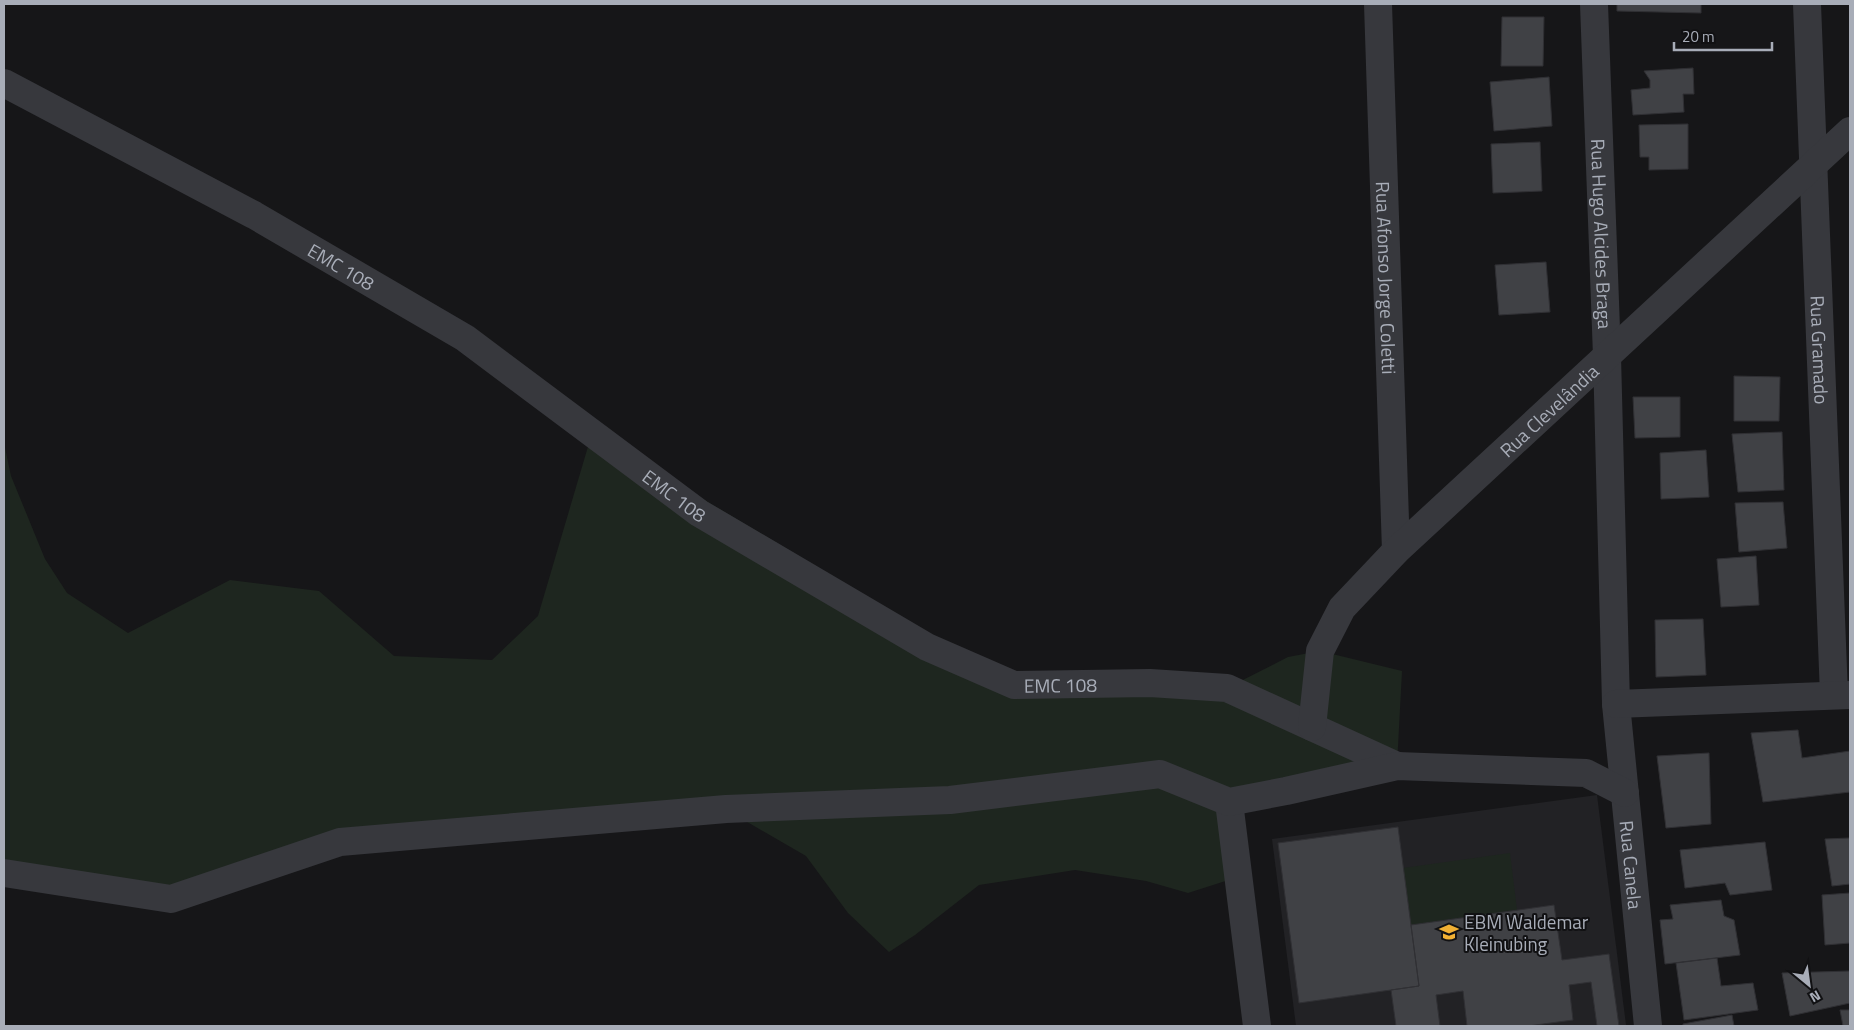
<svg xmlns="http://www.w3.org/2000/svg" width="1854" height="1030" font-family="'Titillium Web',sans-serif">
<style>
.built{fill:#222225}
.green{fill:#1e261f}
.building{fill:#404145;stroke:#303034}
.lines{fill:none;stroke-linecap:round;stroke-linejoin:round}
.minor{stroke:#37383d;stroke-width:28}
.labels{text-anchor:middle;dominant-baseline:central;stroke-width:4;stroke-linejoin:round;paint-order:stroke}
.street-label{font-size:19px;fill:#a8adb8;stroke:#111113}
.poi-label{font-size:19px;fill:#a8adb8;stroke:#111113;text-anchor:start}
</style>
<rect width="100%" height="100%" fill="#161618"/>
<!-- built -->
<path class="built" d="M1597,795l29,230 -330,1 -24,-187z"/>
<!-- green -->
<path class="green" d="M592,433l422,251 213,4 61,-31 32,-6 82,20 -5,95 -168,36 9,75 -50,16 -42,-12 -71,-11 -96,15 -64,50 -26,17 -41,-39 -42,-57 -81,-47 -385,33 -169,57 -167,-26v-430l7,33 34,83 22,34 61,40 102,-53 89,11 75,65 98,4 46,-44z
M1510,853l7,57 -106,15 -8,-57z"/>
<!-- building -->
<path class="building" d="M1617,4h84v9l-84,-2z
M1502,17h42l-1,49h-42z
M1693,68l1,26h-11l1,18 -51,3 -2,-25 19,-2v-8l-6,-9z
M1549,77l3,49 -58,5 -4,-49z
M1688,124v45l-39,1v-13h-9l-1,-32z
M1540,142l2,49 -49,2 -2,-49z
M1546,262l4,50 -51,3 -4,-50z
M1734,376l46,1 -1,44h-45z
M1633,397h47v40l-45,1z
M1782,432l2,58 -46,2 -6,-58z
M1706,450l3,47 -48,2 -1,-46z
M1783,502l4,46 -48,4 -4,-49z
M1756,556l3,49 -38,2 -4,-48z
M1703,619l3,56 -50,2 -1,-57z
M1798,730l4,28 48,-7v41l-87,10 -12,-69z
M1709,753l2,71 -45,4 -9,-72z
M1398,827l21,159 -120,17 -21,-160z
M1850,838v46l-18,2 -7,-47z
M1765,842l7,48 -42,5 -5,-12 -40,5 -5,-38z
M1850,893v50l-25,2 -3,-50z
M1721,900l3,16 10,4 6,35 -75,9 -5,-44 13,-1 -3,-14z
M1554,905l8,55 47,-6 10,72h-22l-6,-44 -22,3 4,35 -45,6h-61l-4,-35 -27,4 4,31h-44l-5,-36 28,-4 -8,-61z
M1717,958l4,28 32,-3 5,27 -74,10 -8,-57z
M1850,971v32l-60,13 -8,-43z
M1840,1010h10v16h-7z
M1732,1015l2,11h-51v-2z"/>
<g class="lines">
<!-- minor -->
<g class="minor">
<path id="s1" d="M1378,4l18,547"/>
<path id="s2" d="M1594,4l13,352 9,348 32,322"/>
<path id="s3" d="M1807,4l27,691"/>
<path id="s4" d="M4,83l250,132 211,123 234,175 228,134 87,38 136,-2 77,5 170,78"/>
<path d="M1616,704l234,-9"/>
<path id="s5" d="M1312,727l8,-76 22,-43 54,-57 454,-420"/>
<path d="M1229,802l28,224"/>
<path d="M4,873l167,26 169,-57 386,-33 224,-9 210,-26 69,28 57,-11 111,-25 189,7 39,20"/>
</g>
</g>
<!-- icons -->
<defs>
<g id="school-bare" transform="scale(1.5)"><path d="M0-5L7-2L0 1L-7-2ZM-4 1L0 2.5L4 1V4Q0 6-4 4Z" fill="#f1b034" stroke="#111113" stroke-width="2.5" paint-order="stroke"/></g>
</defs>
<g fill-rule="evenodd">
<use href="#school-bare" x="1449" y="932"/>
</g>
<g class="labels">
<!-- street labels -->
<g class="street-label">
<text stroke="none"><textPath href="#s2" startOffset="230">Rua Hugo Alcides Braga</textPath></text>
<text stroke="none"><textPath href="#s4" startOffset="384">EMC 108</textPath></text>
<text stroke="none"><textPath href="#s1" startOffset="274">Rua Afonso Jorge Coletti</textPath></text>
<text stroke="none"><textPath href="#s3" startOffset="346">Rua Gramado</textPath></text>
<text stroke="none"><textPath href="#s5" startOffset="411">Rua Clevelândia</textPath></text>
<text stroke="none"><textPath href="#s4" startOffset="789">EMC 108</textPath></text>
<text stroke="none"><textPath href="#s4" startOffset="1225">EMC 108</textPath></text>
<text stroke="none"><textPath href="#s2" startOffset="862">Rua Canela</textPath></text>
</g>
<!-- poi labels -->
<g class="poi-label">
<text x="1464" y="921">EBM Waldemar<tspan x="1464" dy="22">Kleinubing</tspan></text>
</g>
</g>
<!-- border -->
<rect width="1854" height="1030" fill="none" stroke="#a8adb8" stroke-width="10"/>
<!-- north arrow -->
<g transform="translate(1809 985) rotate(151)" stroke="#111113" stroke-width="4" paint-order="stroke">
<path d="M0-4L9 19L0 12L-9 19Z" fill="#a8adb8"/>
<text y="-8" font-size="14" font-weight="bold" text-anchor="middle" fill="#a8adb8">N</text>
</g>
<!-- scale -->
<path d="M1674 42v8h98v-8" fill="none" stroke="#a8adb8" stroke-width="2.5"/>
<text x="1682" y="42" font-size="15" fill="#a8adb8" stroke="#111113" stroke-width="4" paint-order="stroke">20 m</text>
</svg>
